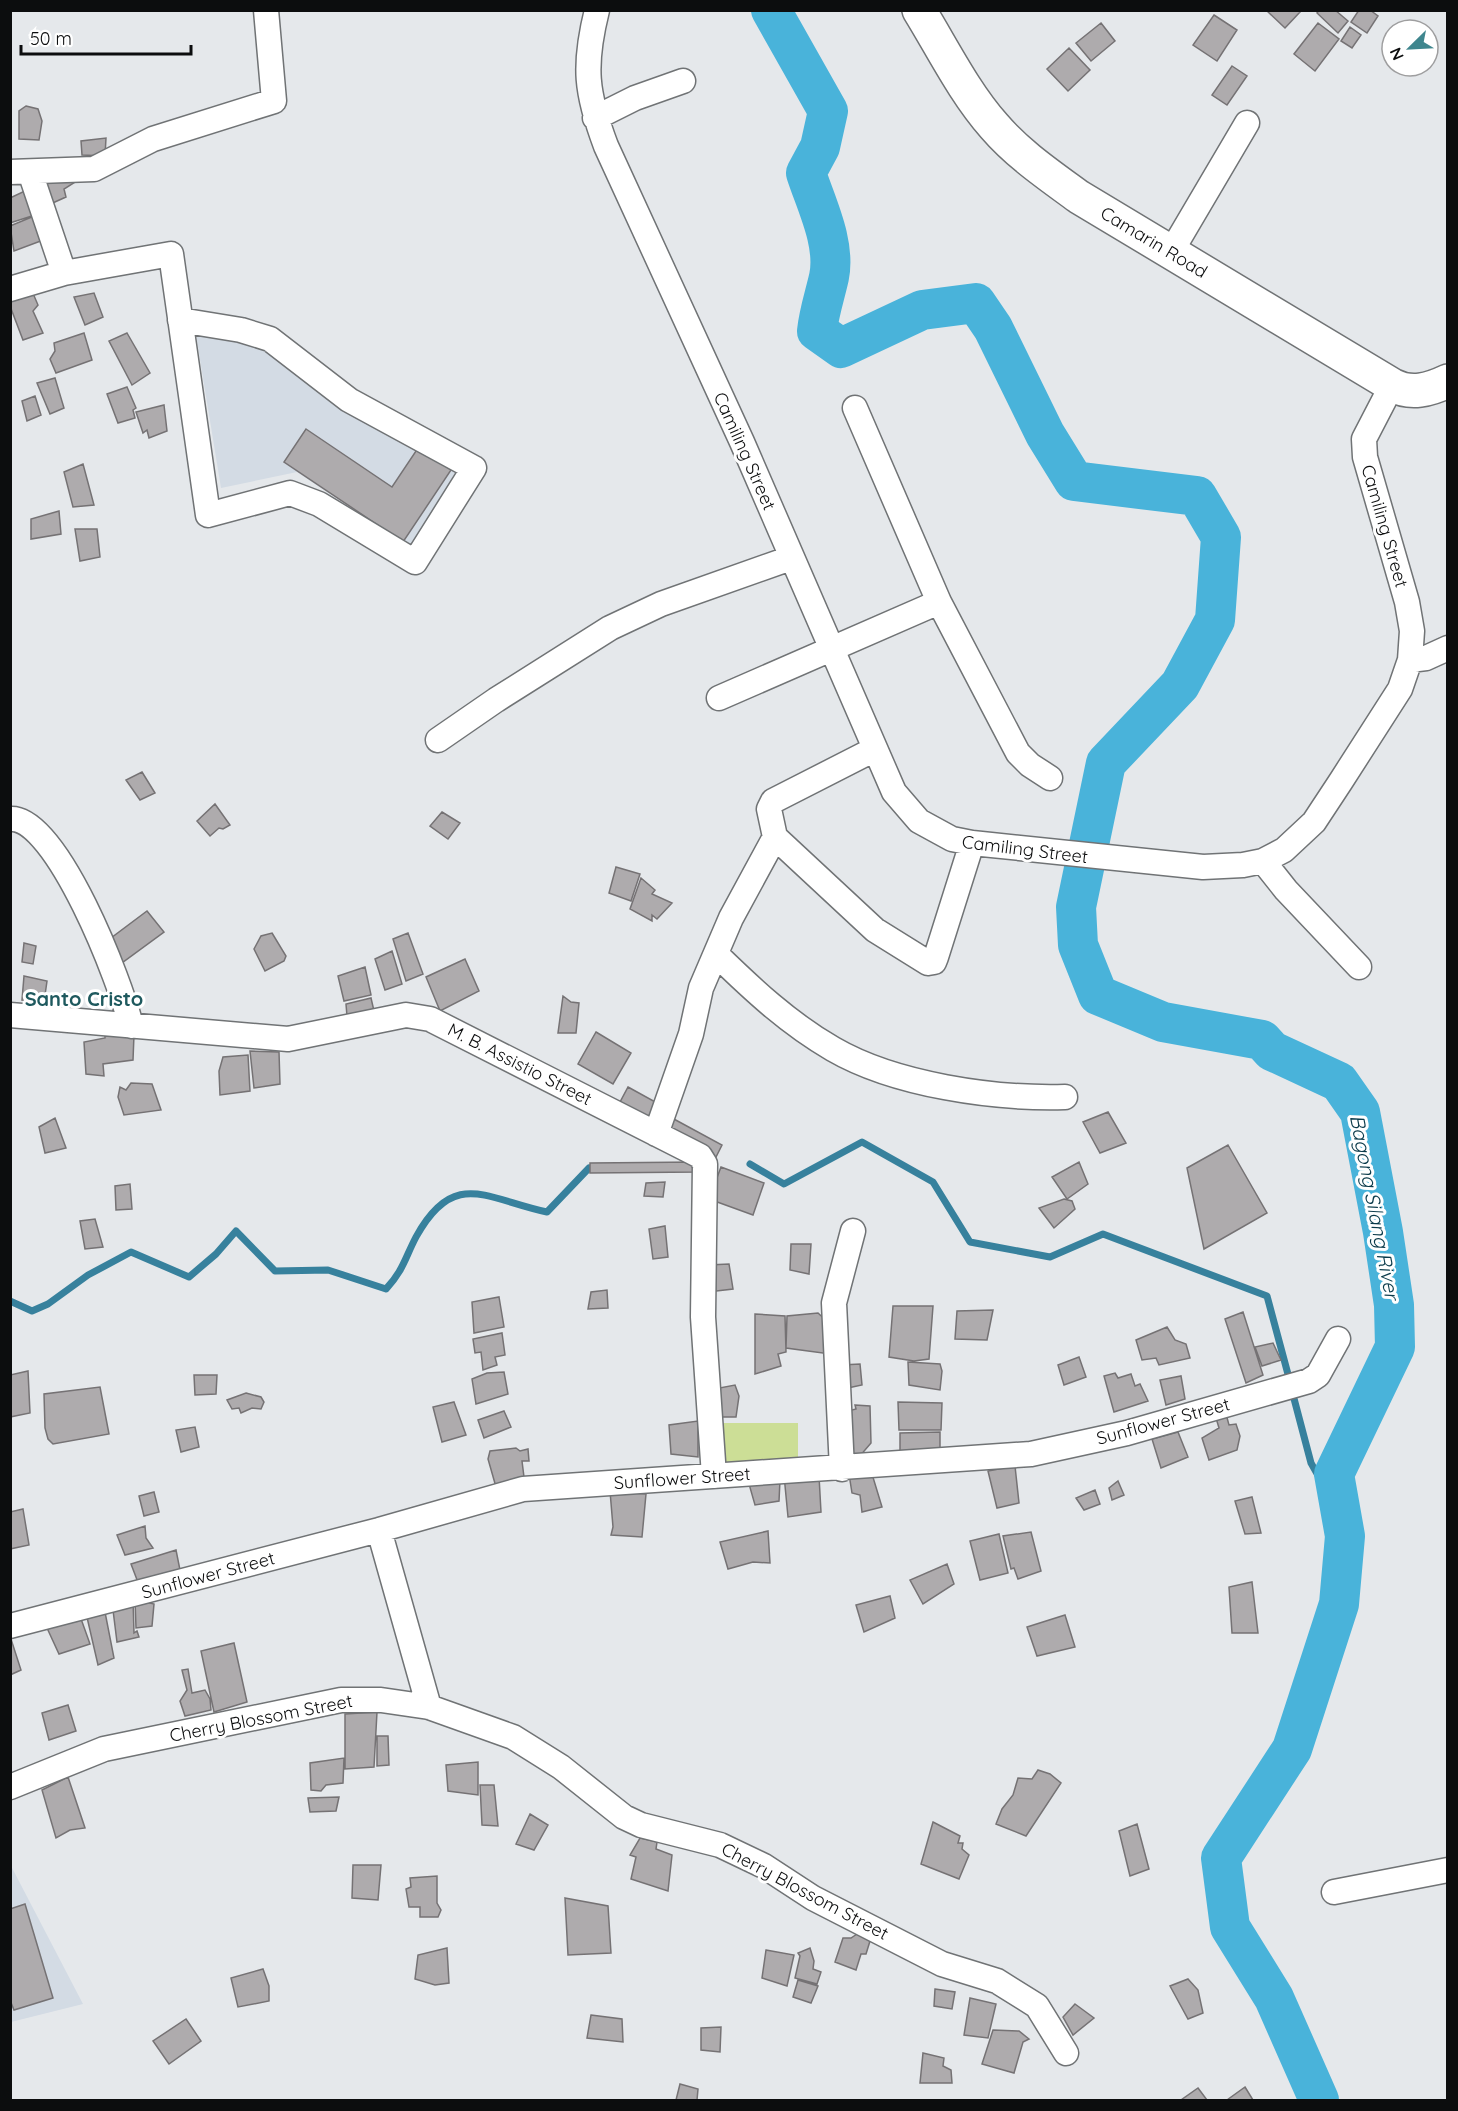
<svg xmlns="http://www.w3.org/2000/svg" width="1458" height="2111" font-family="Quicksand,sans-serif">
<style>
.built{fill:#d3dbe4}
.green{fill:#ccde96}
.lines{fill:none;stroke-linecap:round;stroke-linejoin:round}
.stream{stroke:#37819d;stroke-width:7}
.river{stroke:#49b3da;stroke-width:40}
.building{fill:#aeabad;stroke:#757274;stroke-width:1.5}
.minor-casing{stroke:#707375;stroke-width:27}
.secondary-casing{stroke:#707375;stroke-width:36}
.minor{stroke:#fff;stroke-width:24}
.secondary{stroke:#fff;stroke-width:33}
.labels{text-anchor:middle;dominant-baseline:central;stroke-width:6;stroke-linejoin:round;paint-order:stroke}
.street-label{font-size:18px;fill:#0c0d0e;stroke:#fff}
.neighbourhood-label{font-size:20px;font-weight:bold;fill:#1e595e;stroke:#fff}
.water-label{font-size:20px;font-style:italic;fill:#0a3a4a;stroke:#fff}
</style>
<rect width="100%" height="100%" fill="#e5e8eb"/>
<!-- built -->
<path class="built" d="M196,335l74,8 191,126 -49,80 -115,-77 -76,16z
M10,1864l73,140 -72,18h-1z"/>
<!-- green -->
<path class="green" d="M718,1423h80v40h-79z"/>
<g class="lines">
<!-- stream -->
<path class="stream" d="M750,1164l34,20 78,-42 71,40 37,60 80,15 53,-23 164,62 22,82
M10,1301l22,10 16,-7 40,-29 43,-23 58,25 27,-23 20,-23 39,40 53,-1 58,19c17,-18 19,-31 30,-52 38,-69 70,-38 131,-25l42,-44
M1292,1391l19,72 30,53"/>
<!-- river -->
<path class="river" d="M771,10l57,101 -8,36 -14,26c10,31 30,70 23,104 -4,18 -10,35 -12,54l24,17 81,-38 54,-7 17,25 52,106 29,47 123,15 24,41 -6,83 -35,65 -74,78 -30,144 2,38 20,50 65,27 99,18 10,11 67,31 21,30 23,120 11,73 1,42 -61,127 11,62 -6,68 -47,145 -71,109 9,69 44,71 45,102"/>
</g>
<!-- building -->
<path class="building" d="M1266,10h32l2,2 -15,16z
M1319,10h16l13,11 -10,12 -21,-20z
M1359,10h11l8,6 -11,17 -16,-11z
M1214,15l23,15 -20,31 -24,-16z
M1101,23l14,18 -24,20 -15,-18z
M1318,23l21,16 -24,32 -21,-17z
M1350,27l11,8 -9,13 -11,-7z
M1069,48l21,22 -22,21 -21,-22z
M1232,66l15,10 -20,29 -15,-10z
M26,106l12,3 4,12 -3,19 -20,-1v-28z
M106,138l-1,18 -23,-1 -1,-14z
M46,178l34,1 -16,10 2,8 -20,9z
M29,189l6,26 -25,8v-25z
M39,214l7,25 -32,12 -4,-25z
M29,284l9,21 -5,6 10,22 -20,7 -13,-34v-19z
M94,293l9,24 -18,8 -11,-28z
M84,333l8,27 -36,13 -6,-14 5,-8 -1,-8z
M127,333l23,40 -18,12 -23,-44z
M55,378l9,30 -14,6 -13,-31z
M127,387l9,21 -3,2 2,8 -17,5 -11,-29z
M35,396l6,19 -14,6 -5,-20z
M164,405l3,26 -18,7 -2,-8 -4,3 -7,-21z
M306,429l86,58 26,-39 33,22 -48,72 -119,-80z
M83,464l11,41 -21,2 -9,-35z
M59,511l2,23 -30,5v-20z
M75,529h22l3,28 -20,4z
M142,772l13,21 -15,7 -14,-20z
M215,804l15,21 -7,4 -4,-1 -9,8 -13,-15z
M442,812l18,11 -12,16 -18,-13z
M616,867l24,7 -9,27 -22,-8z
M641,878l14,12 -3,4 20,9 -15,16 -5,-4v6l-22,-12z
M147,911l17,21 -45,33 -12,-24z
M272,933l14,23 -2,5 -19,10 -11,-22 7,-13z
M408,933l15,41 -17,7 -13,-42z
M24,943l12,3 -3,18 -11,-2z
M392,951l10,33 -17,6 -10,-31z
M465,959l14,32 -39,20 -14,-34z
M365,967l6,28 -27,6 -6,-25z
M24,976l23,5 -3,21 -22,-2z
M563,996l8,6 8,1 -3,30h-18z
M371,998l3,13 -27,5 -1,-12z
M596,1032l35,21 -18,31 -35,-20z
M134,1035l-1,25 -30,4 1,12 -18,-2 -2,-32 21,-4v-2z
M250,1051l29,1 1,32 -26,4z
M248,1055l2,36 -30,4 -1,-24 4,-14z
M131,1083l21,1 9,26 -37,5 -6,-18 2,-10 6,3z
M628,1087l31,17 -9,16 -31,-16z
M1108,1112l18,31 -26,10 -17,-31z
M55,1118l11,30 -21,5 -6,-26z
M672,1118l50,27 -7,14 -50,-27z
M1228,1145l39,68 -63,36 -17,-81z
M698,1162v10l-108,1v-10z
M1079,1162l9,22 -21,15 -15,-22z
M721,1167l43,16 -11,32 -44,-16z
M665,1182l-2,15 -19,-1 2,-13z
M130,1184l2,25 -16,1 -1,-24z
M1064,1199l8,2 3,8 -21,19 -15,-20z
M95,1219l8,28 -18,2 -5,-28z
M665,1226l3,31 -15,2 -4,-30z
M791,1244h20l-2,30 -19,-4z
M729,1264l4,25 -25,3v-27z
M607,1290l1,18 -20,1 3,-17z
M499,1297l5,30 -30,6 -2,-31z
M893,1306h40l-4,53 -15,2 -25,-4z
M993,1310l-6,30 -32,-1 2,-28z
M1243,1312l20,63 -17,8 -21,-64z
M818,1313l12,11v30l-44,-6 1,-32z
M755,1314l30,2 1,36 -8,2 3,12 -26,8z
M1167,1327l8,13 11,4 4,14 -31,7 -3,-7 -14,2 -6,-20z
M502,1333l3,22 -10,2 2,8 -14,5 -2,-18 -6,1 -2,-14z
M1273,1343l8,17 -19,6 -7,-19z
M1079,1357l7,20 -22,8 -6,-20z
M908,1362l32,2 2,7 -2,19 -31,-5z
M860,1364l2,21 -19,4 -2,-24z
M28,1371l2,42 -20,4v-42z
M504,1372l4,22 -32,10 -4,-25 15,-6z
M1115,1373l3,5 13,-4 4,12 5,-2 8,17 -34,11 -10,-36z
M194,1375h23l-1,19 -21,1z
M1181,1376l4,23 -19,6 -6,-25z
M735,1385l4,11 -3,21h-18l-4,-28z
M100,1387l9,47 -56,10 -5,-5 -3,-11 -1,-34z
M246,1393l15,4 3,5 -3,7 -9,-1 -11,5 -2,-5 -7,1 -5,-9z
M454,1402l12,33 -24,7 -9,-35z
M898,1402l44,1 -1,27h-42z
M855,1405l15,1 1,37 -12,14h-13l-2,-45 12,-3z
M504,1411l7,16 -27,11 -6,-18z
M1226,1414l3,11 7,-1 4,12 -3,14 -28,10 -7,-22 17,-10 -3,-10z
M698,1421v36l-27,-3 -2,-29z
M195,1427l4,20 -18,5 -5,-22z
M940,1432v21l-40,1v-21z
M1178,1432l10,25 -27,11 -9,-29z
M516,1448l4,3 8,-2 1,12h-7l2,16 -28,10 -8,-28 2,-8z
M1015,1466l4,37 -22,5 -9,-37z
M849,1474h23l10,33 -20,5 -2,-17 -8,-2z
M784,1475l35,1 2,36 -33,5z
M780,1480l-1,21 -24,4 -6,-21z
M1118,1481l6,14 -12,5 -3,-12z
M1095,1490l5,14 -16,6 -8,-12z
M610,1491l36,3 -4,43 -31,-2 2,-8z
M154,1492l5,20 -15,4 -5,-20z
M1252,1497l9,36 -16,1 -10,-33z
M23,1509l6,36 -19,4v-37z
M145,1526l1,12 7,10 -28,7 -8,-20z
M768,1531l2,32 -17,-1 -25,7 -8,-27z
M1031,1532l10,39 -23,8 -4,-11 -3,1 -8,-33z
M999,1534l9,39 -28,7 -10,-39z
M176,1550l4,20 -41,15 -8,-21z
M947,1564l7,20 -31,20 -13,-24z
M1252,1582l6,51h-26l-3,-46z
M890,1596l5,22 -31,14 -8,-27z
M133,1599l1,34 3,-2 2,6 -22,5 -5,-40z
M135,1599l19,5 -2,22 -16,2z
M104,1607l10,51 -16,7 -12,-52z
M1065,1615l10,32 -38,9 -10,-29z
M80,1616l10,28 -31,10 -12,-26z
M10,1636l11,34 -11,5z
M234,1643l13,59 -33,10 -13,-61z
M188,1669l4,24 13,-3 5,9 1,11 -26,6 -5,-15 7,-11 -5,-20z
M68,1705l8,26 -27,9 -7,-27z
M377,1712l-3,55 -29,2v-55z
M377,1736h11l1,29 -12,1z
M344,1758l-1,25 -17,2 -5,6 -10,-1 -1,-27z
M478,1762v33l-30,-4 -2,-26z
M1038,1770l12,4 11,9 -35,53 -30,-12 6,-15 11,-14 5,-17 14,1z
M68,1777l17,51 -15,2 -14,8 -14,-48z
M480,1785h14l4,41 -16,-1z
M339,1797l-3,14 -26,1 -2,-14z
M530,1814l18,11 -14,25 -18,-6z
M933,1822l27,14 -2,7h5l-1,6 7,6 -10,24 -38,-15z
M1137,1824l12,45 -19,7 -11,-45z
M640,1838l17,4 -1,7 16,6 -4,36 -37,-12 5,-22 -6,-2z
M353,1865h28l-3,35 -26,-2z
M437,1876v27l4,7 -3,7h-18v-10h-11l-3,-18 5,-2 -1,-9z
M565,1898l43,8 3,47 -43,2z
M25,1904l28,94 -39,12 -4,-10v-91z
M857,1934l13,7 -4,13h-5l-5,16 -21,-8 8,-24h8z
M447,1948l2,35 -14,2 -20,-6 3,-24z
M810,1948l4,13 -1,8 8,3 -4,12 -22,-6 5,-22 -2,-3z
M766,1950l28,5 -7,31 -25,-8z
M263,1969l6,17v15l-31,6 -7,-29z
M1188,1979l10,11 5,23 -15,6 -18,-33z
M798,1980l20,6 -7,17 -18,-6z
M935,1989l20,3 -3,17 -18,-3z
M970,1998l26,6 -8,34 -24,-3z
M1075,2004l19,14 -21,17 -10,-18z
M591,2015l31,4 1,23 -36,-4z
M186,2019l15,22 -32,23 -16,-23z
M721,2027l-1,25 -19,-2v-22z
M993,2030l26,1 10,8 -6,3 -9,31 -32,-9z
M923,2053l21,5 -1,8 8,4 1,13h-32z
M680,2084l18,5 -1,11h-21z
M1245,2087l8,13h-26z
M1198,2088l9,12h-26z"/>
<g class="lines">
<!-- minor casing -->
<g class="minor-casing">
<path id="minor" d="M597,10c-14,56 -11,83 9,136l136,296 152,350 25,29 33,18 20,4 231,24 40,-2 20,-4 21,-11 30,-28 27,-41 59,-92 10,-29 2,-29 -5,-29 -42,-145 -1,-18 28,-54
M595,118l40,-20 48,-17
M10,172l84,-3 59,-30 121,-38 -8,-91
M30,172l34,101
M1171,252l76,-129
M10,289l54,-16 107,-19 37,261 82,-22 29,11 96,58 59,-94 -125,-68 -79,-61 -29,-9 -61,-10
M855,408l84,194 79,151 12,12 20,13
M1410,660l16,-2 22,-10
M719,698l220,-96
M438,740l58,-40 114,-72 51,-24 130,-46
M10,819c46,-5 112,166 121,207
M775,837l-6,-28 4,-8 102,-52
M1263,861l23,29 73,77
M716,954c36,35 72,69 117,95 62,36 161,50 232,48
M10,1015l278,24 118,-24 24,4 270,137 5,8 -2,153 11,159
M656,1134l35,-100 10,-46 30,-70 44,-81 100,93 53,33 6,-1 2,-5 36,-114
M842,1469l-8,-166 19,-72
M379,1530l50,177
M10,1626l369,-96 144,-41 508,-35 96,-21 182,-52 9,-6 20,-36
M10,1787l94,-38 237,-49h40l48,7 84,30 48,30 63,50 17,8 79,20 44,21 49,32 129,66 55,17 40,25 29,47
M1334,1892l114,-22"/>
</g>
<!-- secondary casing -->
<g class="secondary-casing">
<path id="secondary" d="M919,10c24,39 45,82 75,116 24,28 55,49 85,71l313,188c19,10 37,5 56,-4"/>
</g>
<!-- minor -->
<use href="#minor" class="minor"/>
<!-- secondary -->
<use href="#secondary" class="secondary"/>
</g>
<g class="labels">
<!-- street labels -->
<g class="street-label">
<text transform="translate(1154 242) rotate(31)">Camarin Road</text>
<text transform="translate(745 451) rotate(66)">Camiling Street</text>
<text transform="translate(1385 526) rotate(74)">Camiling Street</text>
<text transform="translate(1025 849) rotate(7)">Camiling Street</text>
<text transform="translate(520 1064) rotate(27)">M. B. Assistio Street</text>
<text transform="translate(1163 1421) rotate(-15)">Sunflower Street</text>
<text transform="translate(682 1478) rotate(-4)">Sunflower Street</text>
<text transform="translate(208 1575) rotate(-15)">Sunflower Street</text>
<text transform="translate(261 1718) rotate(-11)">Cherry Blossom Street</text>
<text transform="translate(805 1891) rotate(28)">Cherry Blossom Street</text>
</g>
<!-- neighbourhood labels -->
<g class="neighbourhood-label">
<text x="84" y="998">Santo Cristo</text>
</g>
<!-- water labels -->
<g class="water-label">
<text transform="translate(1375 1207) rotate(79)">Bagong Silang River</text>
</g>
</g>
<!-- border -->
<rect width="1458" height="2111" fill="none" stroke="#0c0d0e" stroke-width="24"/>
<!-- north arrow -->
<g transform="translate(1410 48) rotate(246)"><circle r="28" fill="#ffffff" stroke="#9e9e9f" stroke-width="1.5"/>
<path d="M0-4.5L10 22L0 15L-10 22Z" fill="#3f868e"/>
<text y="-9" font-size="16" font-weight="bold" text-anchor="middle" fill="#0c0d0e">N</text>
</g>
<!-- scale -->
<path d="M21 45v9h170v-9" fill="none" stroke="#0c0d0e" stroke-width="3"/>
<text x="30" y="45" font-size="18" fill="#0c0d0e" stroke="#ffffff" stroke-width="4.5" paint-order="stroke">50 m</text>
</svg>
